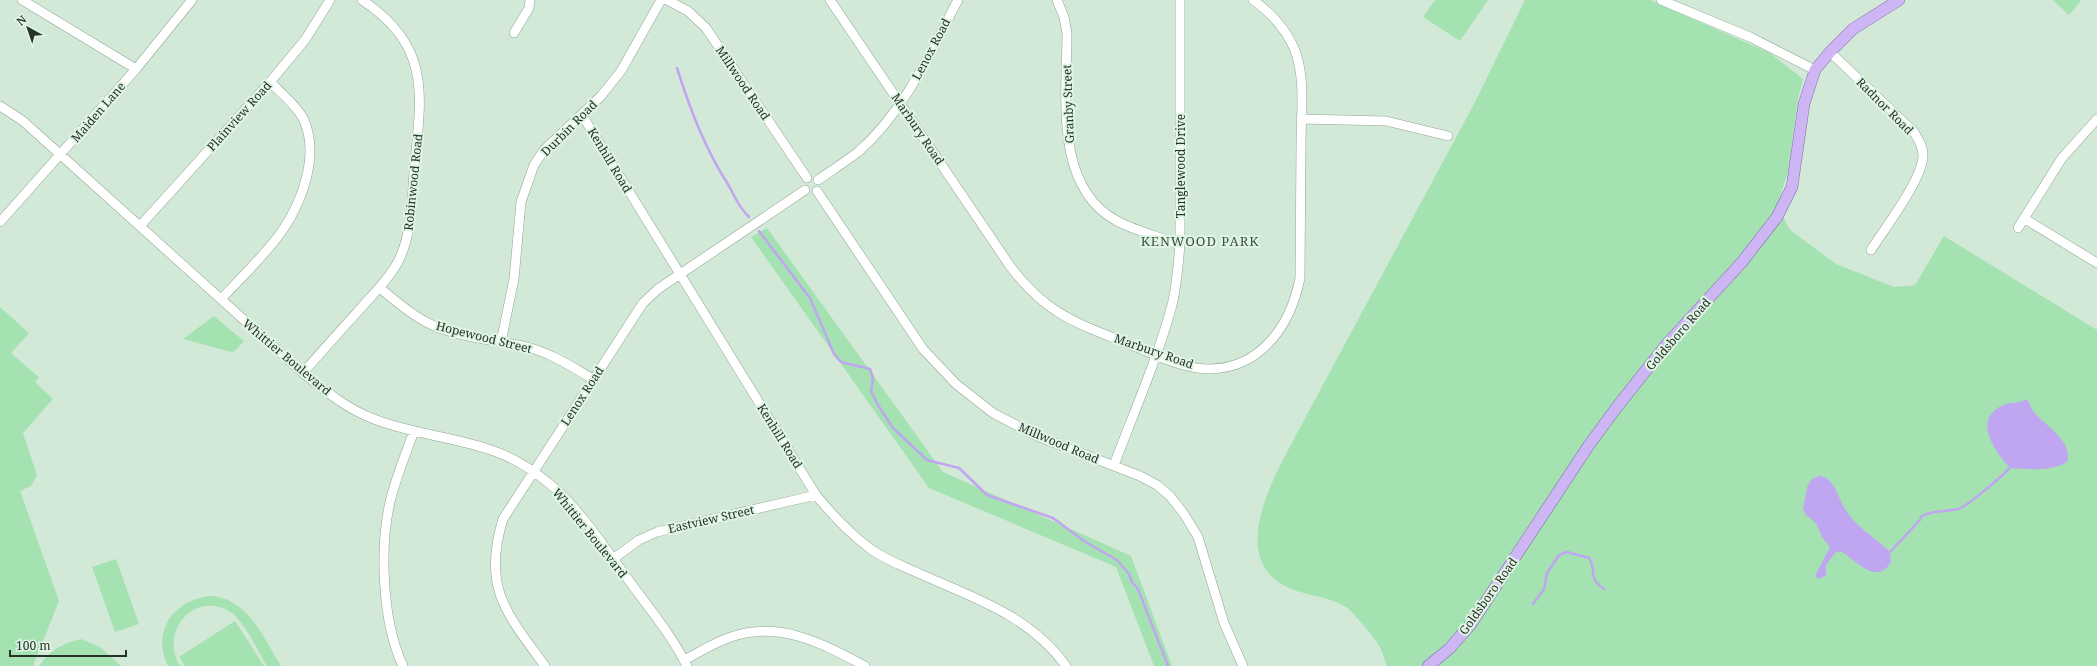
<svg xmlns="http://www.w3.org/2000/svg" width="2097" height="666" font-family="'Noto Serif',serif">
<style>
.green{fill:#a4e2b2}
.water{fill:#c0a5f0}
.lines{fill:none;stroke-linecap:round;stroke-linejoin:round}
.stream{stroke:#c0a5f0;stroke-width:2.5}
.minor-casing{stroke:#90a594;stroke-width:10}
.major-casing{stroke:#7f68a9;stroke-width:12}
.minor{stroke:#fff;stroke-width:9}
.major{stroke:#ceb6f4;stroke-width:11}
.labels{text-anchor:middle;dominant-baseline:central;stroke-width:4;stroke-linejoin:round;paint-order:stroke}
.street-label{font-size:12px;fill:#28312a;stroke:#e0f6e4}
.neighbourhood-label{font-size:13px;letter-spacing:1px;fill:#3e5142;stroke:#e0f6e4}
</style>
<rect width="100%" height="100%" fill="#d3e9d7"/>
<!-- green -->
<path class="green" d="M1435,0h53l-28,41 -37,-24z
M1525,0h125l120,53 33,26 -5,20 -10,73 -11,34 13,24 46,34 58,23 21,-2 29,-49 153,94v336h-710c-3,-7 -4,-14 -8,-20 -2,-6 -28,-36 -33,-39 -19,-12 -44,-11 -63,-22 -55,-32 -7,-111 13,-150l178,-331z
M2053,0h27l1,1 -12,14z
M767,228l176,244 188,84 41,110h-18l-38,-99 -187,-79 -178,-251z
M0,307l29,26 -18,20 28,24 -4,5 18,17 -30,34 14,42 -6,11 -11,5 39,110 -26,65h-33z
M214,316l30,25 -9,10 -4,1 -48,-13z
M116,559l23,65 -24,8 -23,-65z
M210,596c38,2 53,41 71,70h-14c-9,-15 -23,-46 -38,-55 -36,-20 -70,22 -49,55h-12c-17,-34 5,-66 42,-70z
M235,621l29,45h-79l-6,-9z
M81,639l19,8 21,19h-82c9,-15 26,-24 42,-27z"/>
<!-- water -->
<path class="water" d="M2026,399c5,4 4,9 8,13 11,14 39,28 33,50 -17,10 -38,7 -57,6 -17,-18 -39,-52 -4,-64 7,-2 13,0 20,-5z
M1819,476c15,0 19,22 26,33 11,18 30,28 45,43l1,10c-15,25 -35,-3 -51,-11l-5,2 -9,12v11l-8,3 -3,-3 15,-29 -8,-10 -6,-14 -10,-8 -3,-6 4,-22 5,-8z"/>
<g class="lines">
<!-- stream -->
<path class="stream" d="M677,68c13,41 28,81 52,118 6,11 10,22 20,31
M759,231l51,67 24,56 7,8 29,7 3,9 -2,13 7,14 15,23 34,32 32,8 28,27 66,23 31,23 33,19 12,14 3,8 6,7 30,77
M1890,552l30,-32 2,-4c11,-6 24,-4 36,-7 10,-3 44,-33 52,-41
M1533,604l11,-15 3,-16 12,-18 8,-3 22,6c9,14 -3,18 15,31"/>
<!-- minor casing -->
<g class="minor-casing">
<path id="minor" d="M22,0l114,69
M667,0l21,11 18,17 101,150
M830,0l180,266c36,48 66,57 119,78 25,10 54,25 81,25 52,-1 81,-45 90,-91 0,-45 1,-89 1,-134 0,-30 5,-67 -7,-96 -9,-20 -24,-36 -41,-48
M1057,0l7,17 3,16c0,60 -14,154 50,188 19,10 43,16 63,24
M1661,0l89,37 65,33
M514,33l15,-25 1,-8
M1830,52l84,80c4,7 9,14 9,23 0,24 -38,73 -52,95
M0,106l23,15 280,252c21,17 44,36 71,46 38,15 81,18 120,32 20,7 40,20 57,34 29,24 59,70 82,101 18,25 40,51 54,80
M582,115l234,380c17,21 34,39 56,55 14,10 31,16 46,23 56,25 111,42 148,93
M1301,119l85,2 62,15
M818,180c13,-9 27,-18 40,-28 46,-40 72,-99 100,-152
M817,191l106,158 33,35 37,29 44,23 103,40 17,9 13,11 14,18 14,23 26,86 19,43
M2025,219l72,44
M0,222l136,-153 56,-69
M140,226l130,-144 35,-42 25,-40
M2018,228l44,-70 35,-39
M380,288c14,12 29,25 46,34 30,16 69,17 101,25 24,6 45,20 66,32
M221,299c19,-20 46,-46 61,-68 21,-30 38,-78 21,-113 -8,-14 -22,-25 -33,-36
M501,342l13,-63 7,-77 13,-37 10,-15 57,-54 20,-25 40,-71
M303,373c19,-22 39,-44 58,-65 13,-15 29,-30 38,-48 13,-28 13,-58 15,-89 7,-74 19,-124 -52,-171
M1114,465c20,-53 43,-105 58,-160 5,-20 6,-40 8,-60v-245
M613,559l26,-19 18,-8 159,-37
M684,660c16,-8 31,-18 47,-23 49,-17 92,7 134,29
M403,666c-21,-44 -24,-121 -12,-168 6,-23 15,-45 23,-67
M545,666c-39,-53 -63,-79 -42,-147l140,-216 15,-14 147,-99"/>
</g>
<!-- major casing -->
<g class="major-casing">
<path id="major" d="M1428,666l21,-17 22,-25 118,-179 28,-38 49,-62 76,-83 35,-45 15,-30 12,-83 11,-34 15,-18 23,-23 46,-29"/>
</g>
<!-- minor -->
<use href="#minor" class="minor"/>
<!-- major -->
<use href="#major" class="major"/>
</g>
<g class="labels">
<!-- street labels -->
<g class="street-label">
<text transform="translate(931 49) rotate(-62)">Lenox Road</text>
<text transform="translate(743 83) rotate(56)">Millwood Road</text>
<text transform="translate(1068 104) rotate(-92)">Granby Street</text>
<text transform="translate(1885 106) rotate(45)">Radnor Road</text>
<text transform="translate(98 112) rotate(-49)">Maiden Lane</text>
<text transform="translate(239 116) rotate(-48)">Plainview Road</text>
<text transform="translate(569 128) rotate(-45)">Durbin Road</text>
<text transform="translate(918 129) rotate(56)">Marbury Road</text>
<text transform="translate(610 160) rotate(59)">Kenhill Road</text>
<text transform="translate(1180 166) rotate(-90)">Tanglewood Drive</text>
<text transform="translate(413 182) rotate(-84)">Robinwood Road</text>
<text transform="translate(1678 334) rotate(-49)">Goldsboro Road</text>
<text transform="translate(484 337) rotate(14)">Hopewood Street</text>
<text transform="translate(1154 351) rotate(19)">Marbury Road</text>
<text transform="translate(287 357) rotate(40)">Whittier Boulevard</text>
<text transform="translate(582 396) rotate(-57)">Lenox Road</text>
<text transform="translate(780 436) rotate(58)">Kenhill Road</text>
<text transform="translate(1059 443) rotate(23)">Millwood Road</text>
<text transform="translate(711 519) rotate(-13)">Eastview Street</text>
<text transform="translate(590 533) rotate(51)">Whittier Boulevard</text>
<text transform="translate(1488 596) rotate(-55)">Goldsboro Road</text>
</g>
<!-- neighbourhood labels -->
<g class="neighbourhood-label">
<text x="1200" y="241">KENWOOD PARK</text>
</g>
</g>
<!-- north arrow -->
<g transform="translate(28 28) rotate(320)" stroke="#e0f6e4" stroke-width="3" paint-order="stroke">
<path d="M0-3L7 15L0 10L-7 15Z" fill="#28312a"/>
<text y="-6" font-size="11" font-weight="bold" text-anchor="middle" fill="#28312a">N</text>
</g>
<!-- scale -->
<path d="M10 650v6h116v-6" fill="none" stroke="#28312a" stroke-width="2"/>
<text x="16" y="650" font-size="12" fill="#28312a" stroke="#e0f6e4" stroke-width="3" paint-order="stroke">100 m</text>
</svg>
